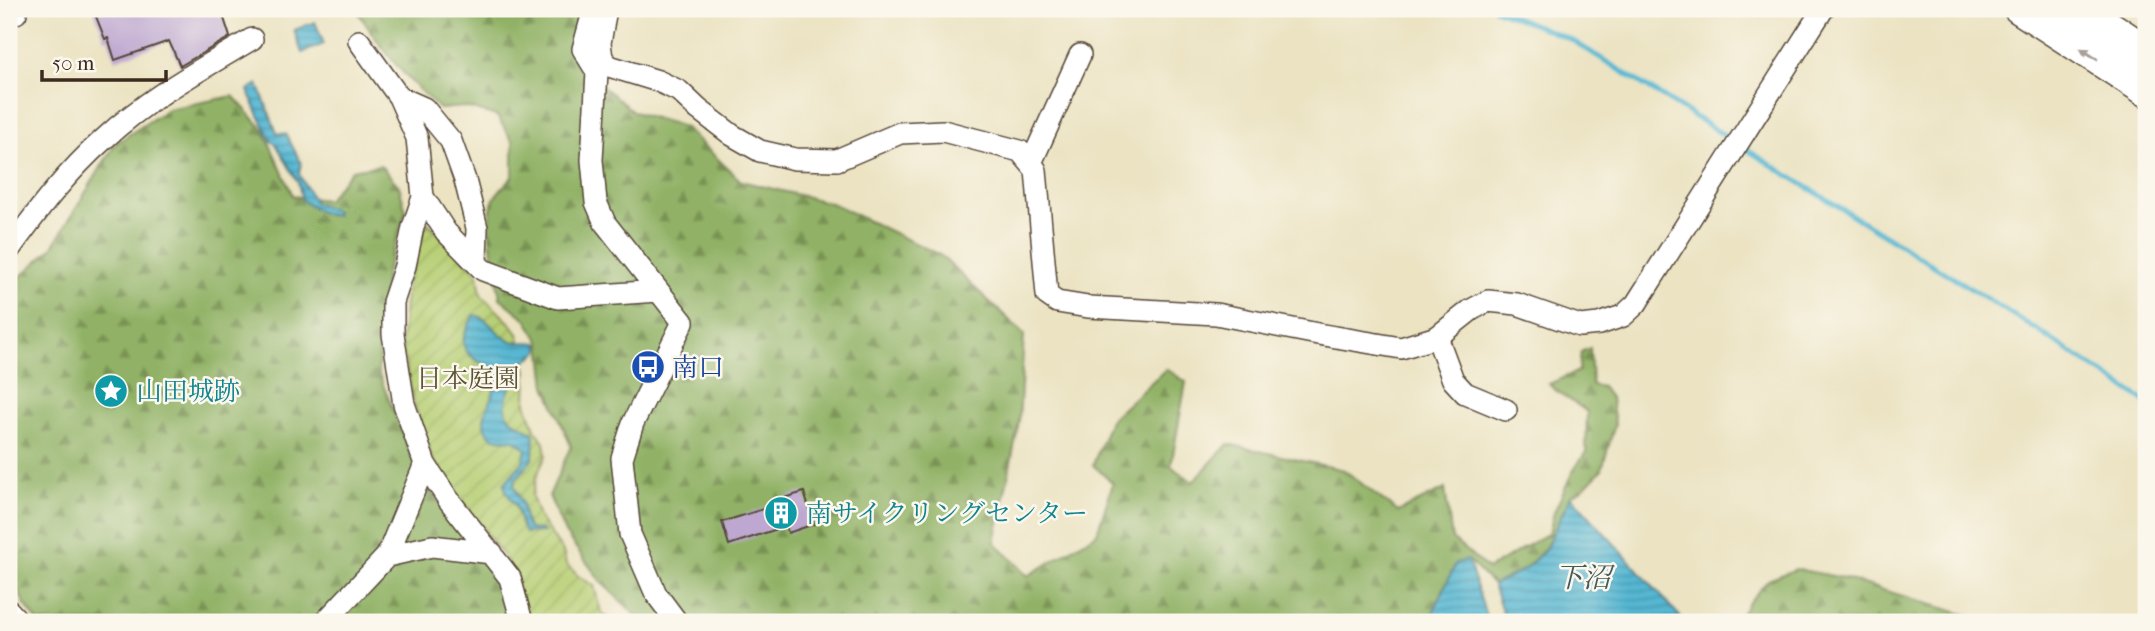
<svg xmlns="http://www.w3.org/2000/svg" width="2155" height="631" font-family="'IM FELL French Canon','Noto Serif JP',serif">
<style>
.forest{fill:url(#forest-firs);stroke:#666e42;stroke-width:2}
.garden{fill:url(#garden-furrows);stroke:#797c49;stroke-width:2}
.water{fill:url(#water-rules);stroke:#487078;stroke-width:2}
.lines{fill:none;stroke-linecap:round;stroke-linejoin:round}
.stream{stroke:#55b7d3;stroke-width:5}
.building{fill:#bea8d1}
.minor-casing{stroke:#554637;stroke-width:24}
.major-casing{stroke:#554637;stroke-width:31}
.minor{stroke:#fff;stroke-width:21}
.major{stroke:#fff;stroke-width:28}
.oneway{fill:#a79f9a}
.labels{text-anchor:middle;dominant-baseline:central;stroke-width:5;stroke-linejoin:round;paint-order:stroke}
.transit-label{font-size:26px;fill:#164399;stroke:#fbf7ec;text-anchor:start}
.park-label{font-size:26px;fill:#5a5334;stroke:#fbf7ec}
.culture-label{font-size:26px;fill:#0d838f;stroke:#fbf7ec;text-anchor:start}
.water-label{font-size:28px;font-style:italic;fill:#445b5d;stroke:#fbf7ec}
</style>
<defs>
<pattern id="forest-firs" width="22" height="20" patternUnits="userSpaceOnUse" patternTransform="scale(1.75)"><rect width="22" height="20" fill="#91b266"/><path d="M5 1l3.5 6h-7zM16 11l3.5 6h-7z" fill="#789153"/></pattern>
<pattern id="garden-furrows" width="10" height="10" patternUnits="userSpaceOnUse" patternTransform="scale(1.75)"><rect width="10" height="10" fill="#b7cf74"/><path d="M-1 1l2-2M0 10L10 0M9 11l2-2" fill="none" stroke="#9eb264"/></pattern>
<pattern id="water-rules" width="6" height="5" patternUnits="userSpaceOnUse" patternTransform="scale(1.75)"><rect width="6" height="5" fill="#55b7d3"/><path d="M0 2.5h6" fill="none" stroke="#4895ab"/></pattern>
</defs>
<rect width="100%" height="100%" fill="#fbf7ec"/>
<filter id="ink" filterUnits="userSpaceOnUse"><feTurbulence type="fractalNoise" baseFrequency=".0143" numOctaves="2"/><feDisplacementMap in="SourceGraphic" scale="14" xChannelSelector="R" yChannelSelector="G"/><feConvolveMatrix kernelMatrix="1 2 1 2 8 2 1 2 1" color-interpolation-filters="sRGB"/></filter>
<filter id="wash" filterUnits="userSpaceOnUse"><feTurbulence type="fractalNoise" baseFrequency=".00686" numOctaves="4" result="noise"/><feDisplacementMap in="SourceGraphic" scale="28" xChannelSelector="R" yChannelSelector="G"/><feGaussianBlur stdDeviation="1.57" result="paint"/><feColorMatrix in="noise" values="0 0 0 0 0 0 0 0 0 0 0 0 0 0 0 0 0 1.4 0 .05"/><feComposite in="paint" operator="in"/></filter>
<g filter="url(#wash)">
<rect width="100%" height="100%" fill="#ebe3c2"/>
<!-- forest -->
<path class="forest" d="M356,9h228l-10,32 12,32 48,39 50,15 57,54 90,22 109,52 84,79 -5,88 -24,120 33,34 69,-43 16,-50 -20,-18 17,-45 56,-51 20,13 -15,84 22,16 35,-38 116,26 54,42 47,-23 7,50 36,30 61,-36 5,-21 18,-39 14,-21 1,-40c-13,-11 -27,-16 -38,-28l30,-13 2,-19 9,-4 2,37 10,2 9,12 4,25 -13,45 -17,18 -14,9 -26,53 -20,20 -32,16 -25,-25 -12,3 -24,52 -13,7h-776l-41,-39 -37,-50 -16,-37 22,-50 -25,-60 -5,-43 -15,-24 -26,-21c-4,-27 -18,-77 -5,-101 4,-7 13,-15 18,-21v-34l-16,-26 -32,-9 -25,2c-34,-29 -61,-63 -84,-100z
M233,96l30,33 30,67 34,4 25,-30 28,-5 19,21 7,25 -20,61 -8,100 41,103 86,115 4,32h-471l-14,-19 -15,-31v-285l43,-39 63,-104 53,-35z
M1796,569l47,9 147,44h-254l12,-19 20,-23z"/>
<!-- garden -->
<path class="garden" d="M428,223l50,51 3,21 32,31 6,10 8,36 -1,31 9,26 9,13 2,13 -9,20 -5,21 7,21 24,35 3,12 12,12 16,10 7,26 11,10h-45l-13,-4 -11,4h-14l-20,-58 -76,-104 -20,-59 -12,-58 6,-59 13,-47z"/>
<!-- water -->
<path class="water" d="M315,22l9,22 -22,9 -8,-23z
M258,84l19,49 9,1 15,29 -2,11 16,29 20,7 1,5c-12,2 -24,-8 -34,-15l-4,-18 -22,-38 -5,-3 -21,-45 -2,-6z
M474,315c16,2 22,21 37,26 9,3 19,-1 28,3v7c-4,5 -9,6 -14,10 -8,7 -24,42 -18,53 5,10 19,12 27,20l-1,24 -18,23 -1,5 8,17 4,21 4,5 12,1 2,2 -19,1c-6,-9 -5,-19 -10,-28 -5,-8 -9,-11 -11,-21l19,-22 3,-13c-15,-17 -22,-4 -35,-13 -16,-13 0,-32 3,-46 2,-6 -2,-15 -4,-22 -29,-16 -34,-22 -16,-53z
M1571,496l114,126h-179l-13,-37 32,-16 20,-19z
M1468,560l20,62h-69l13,-7 24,-52z"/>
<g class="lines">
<!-- stream -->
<path class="stream" d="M1495,9l75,30 162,101
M1741,146l293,182 112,74"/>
</g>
<g id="blocks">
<!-- building -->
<path class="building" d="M93,9h128l9,28 -50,29 -11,-25 -54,19 -7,-22 -3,1z
M804,492l10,32 -26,9 -2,-7 -57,19 -7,-23 57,-18 -2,-4z"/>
</g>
</g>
<g filter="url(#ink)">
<use href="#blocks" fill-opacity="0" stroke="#554637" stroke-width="2"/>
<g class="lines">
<!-- minor casing -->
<g class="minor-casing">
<path id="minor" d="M606,9l-6,34 2,15 7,8 49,15 21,10 19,18 34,26 28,16 35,8 42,1 63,-27 43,-2 77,20 16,19 11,125 10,7 31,5 128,7 102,20 83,14 36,-11 34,-27 17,-9 29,3 63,22 19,-2 24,-8 13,-12 187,-295
M2092,9l54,36
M9,12l7,1
M592,16l-9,33 14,23 -5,88 4,42 9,21 78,99 -50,101 -11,35 8,76 26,60 21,28
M359,41l40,56 18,41 6,59 23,35 37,38 75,28 100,-7
M399,97l25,11 27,33 14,39 12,48 -1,34
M1031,163l49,-108
M423,197l-10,30 -8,39 -12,36v32l11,70 21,60 23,35 62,79 12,44
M9,250c29,-40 58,-78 95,-111 44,-41 96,-69 148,-100
M1437,337l16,43 12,13 41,17
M387,556l45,-10 60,7
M9,611l10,11
M325,622l62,-66 38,-92"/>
</g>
<!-- major casing -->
<g class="major-casing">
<path id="major" d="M2018,9l128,83
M2059,9l87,56"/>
</g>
<!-- minor -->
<use href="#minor" class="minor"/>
<!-- major -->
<use href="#major" class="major"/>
</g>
<!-- one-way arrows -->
<defs><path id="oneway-solid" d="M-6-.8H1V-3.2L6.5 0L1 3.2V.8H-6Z" transform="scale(1.75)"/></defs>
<use class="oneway" href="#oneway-solid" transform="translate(2089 54) rotate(-147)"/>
</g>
<!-- icons -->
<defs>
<g id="bus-disc" transform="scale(1.75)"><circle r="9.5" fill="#1a4fb4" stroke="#fbf7ec"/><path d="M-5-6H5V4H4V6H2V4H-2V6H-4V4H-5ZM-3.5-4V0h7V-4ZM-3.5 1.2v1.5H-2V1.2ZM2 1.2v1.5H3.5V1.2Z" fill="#fff"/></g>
<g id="sight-disc" transform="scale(1.75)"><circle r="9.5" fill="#0f9aa8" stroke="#fbf7ec"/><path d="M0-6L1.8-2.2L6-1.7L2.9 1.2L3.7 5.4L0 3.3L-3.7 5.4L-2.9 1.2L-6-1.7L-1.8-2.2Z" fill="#fff"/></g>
<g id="building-disc" transform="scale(1.75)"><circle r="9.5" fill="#0f9aa8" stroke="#fbf7ec"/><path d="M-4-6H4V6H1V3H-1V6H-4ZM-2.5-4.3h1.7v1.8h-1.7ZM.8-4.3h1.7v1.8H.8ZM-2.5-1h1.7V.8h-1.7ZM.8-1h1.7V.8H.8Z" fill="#fff"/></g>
</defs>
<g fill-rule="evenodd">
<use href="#bus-disc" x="648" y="367"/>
<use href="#sight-disc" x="111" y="391"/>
<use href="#building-disc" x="781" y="513"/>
</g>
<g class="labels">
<!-- transit labels -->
<g class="transit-label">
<text x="672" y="367">南口</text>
</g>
<!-- park labels -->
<g class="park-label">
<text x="468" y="378">日本庭園</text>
</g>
<!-- culture labels -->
<g class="culture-label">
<text x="136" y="391">山田城跡</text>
<text x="806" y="513">南サイクリングセンター</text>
</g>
<!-- water labels -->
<g class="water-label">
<text x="1583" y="577">下沼</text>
</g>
</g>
<!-- margin -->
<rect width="2155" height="631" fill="none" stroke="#fbf7ec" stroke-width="35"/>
<!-- scale -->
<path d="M42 70v10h124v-10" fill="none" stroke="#3b2a1e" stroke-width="3.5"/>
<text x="52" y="70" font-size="21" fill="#3b2a1e" stroke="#fbf7ec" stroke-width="5" paint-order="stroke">50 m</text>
</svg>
